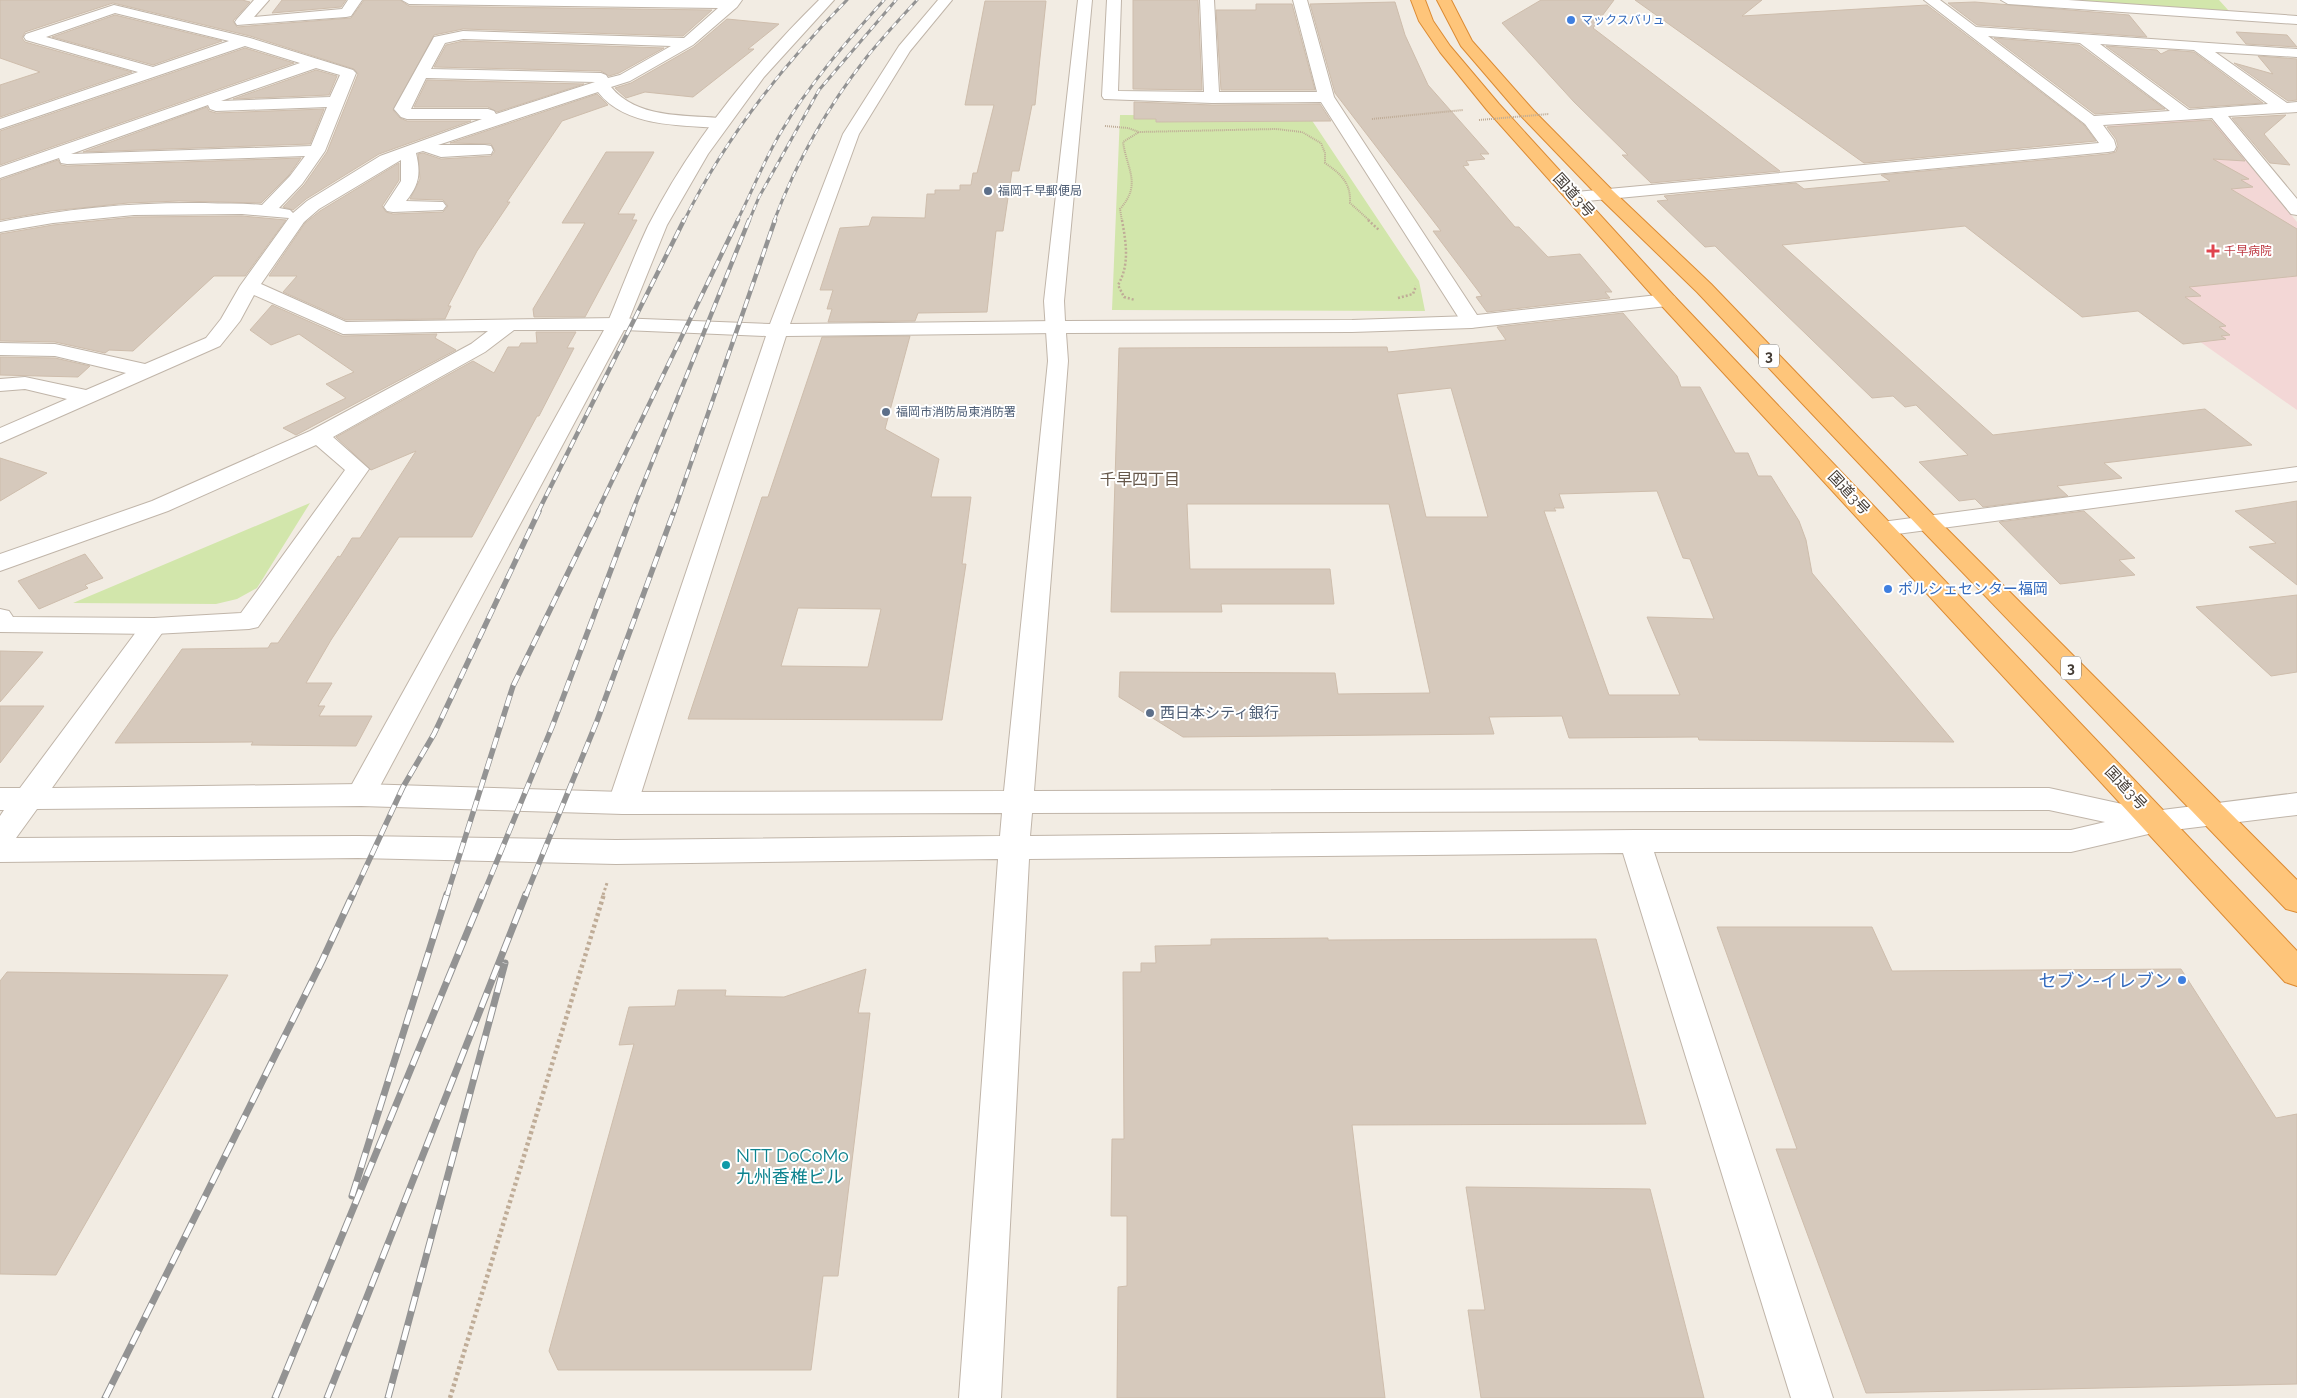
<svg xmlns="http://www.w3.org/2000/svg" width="2297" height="1398" font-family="Raleway,'Noto Sans JP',sans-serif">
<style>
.medical{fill:#f3d7d6}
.green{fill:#d2e6ab}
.building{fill:#d6c9bc;stroke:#cebdac;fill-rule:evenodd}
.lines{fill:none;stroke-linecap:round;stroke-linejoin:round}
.minor-casing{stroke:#c0b5a9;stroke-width:2}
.tertiary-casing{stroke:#c0b5a9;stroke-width:2}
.trunk-casing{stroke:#dc8b33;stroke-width:2}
.path-far3{stroke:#bfac97;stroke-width:2;stroke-dasharray:1 1;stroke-linecap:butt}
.path-far2{stroke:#bfac97;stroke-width:2.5;stroke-dasharray:2 2;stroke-linecap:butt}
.path-far1{stroke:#bfac97;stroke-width:3;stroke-dasharray:2.5 2.5;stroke-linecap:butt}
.path{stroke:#bfac97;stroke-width:4.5;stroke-dasharray:3 3;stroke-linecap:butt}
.minor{fill:#fff;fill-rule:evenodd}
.tertiary{fill:#fff;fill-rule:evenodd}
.trunk{fill:#fec57a;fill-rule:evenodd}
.rail-far3-casing{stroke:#939393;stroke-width:3}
.rail-far2-casing{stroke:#939393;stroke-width:4.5}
.rail-far1-casing{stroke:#939393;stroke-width:5.5}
.rail-casing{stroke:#939393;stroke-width:7}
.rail-far3{stroke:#fff;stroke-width:2;stroke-dasharray:6;stroke-linecap:butt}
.rail-far2{stroke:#fff;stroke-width:3;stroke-dasharray:9;stroke-linecap:butt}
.rail-far1{stroke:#fff;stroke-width:4;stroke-dasharray:11;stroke-linecap:butt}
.rail{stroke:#fff;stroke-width:5;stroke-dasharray:15;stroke-linecap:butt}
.path-bridge{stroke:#bfac97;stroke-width:2;stroke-dasharray:1 1;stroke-linecap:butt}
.shop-dot{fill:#3f7fe0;stroke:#fff;stroke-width:2}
.service-dot{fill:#5c6f8a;stroke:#fff;stroke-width:2}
.health-dot{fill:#e0444e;stroke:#fff;stroke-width:2}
.culture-dot{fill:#0f9aa8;stroke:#fff;stroke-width:2}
.labels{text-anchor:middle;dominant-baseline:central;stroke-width:4;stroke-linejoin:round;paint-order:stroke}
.far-shop-label{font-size:12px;fill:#366cbe;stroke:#fff;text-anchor:start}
.far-service-label{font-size:12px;fill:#4e5e75;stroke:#fff;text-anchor:start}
.far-health-label{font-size:12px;fill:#be3a42;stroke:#fff;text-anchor:start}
.shield{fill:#fff;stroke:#7b7671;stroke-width:1}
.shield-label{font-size:14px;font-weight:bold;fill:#433b34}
.street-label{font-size:15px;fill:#433b34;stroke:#fff}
.shop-label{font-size:15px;fill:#366cbe;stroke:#fff;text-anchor:start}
.service-label{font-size:15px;fill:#4e5e75;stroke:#fff;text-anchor:start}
.neighbourhood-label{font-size:16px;fill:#66584b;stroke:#fff}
.near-shop-label{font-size:18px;fill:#366cbe;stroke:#fff;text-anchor:end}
.near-culture-label{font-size:18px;fill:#0d838f;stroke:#fff;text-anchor:start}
</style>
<rect width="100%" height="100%" fill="#f2ece3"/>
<!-- medical -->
<path class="medical" d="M2197,119l18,3 82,100v188l-176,-124 6,-135 -19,-25z"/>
<!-- green -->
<path class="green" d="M2044,0h175l10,11z
M1120,115l189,1 110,165 6,30 -313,-1z
M310,503l-53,85 -20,11 -21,5 -143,-1z"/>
<!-- building -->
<path class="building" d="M0,0h242l8,2 -17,19 4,6 114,-9 13,-18h36l9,6 303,4 -29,26 -220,-7 -29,6 -41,75 7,8 7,3h64l-92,33 -73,45 -13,11 -10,-3 21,-22 23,-33 31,-78 -4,-5 -104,-33 -137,-33 -88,29 -3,6 3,4 107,30 -132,45v-32l40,-13 -40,-14z
M282,0h64l-5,7 -69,6z
M1133,0h65l4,90 -69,-1z
M1541,0h73l-21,28 187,143 -129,12 -29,-28h6l-54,-53 -72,-79z
M1635,0h127l-20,16 185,-11 157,120 12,16 -232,22z
M985,1h61l-11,104h-3l-13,66h-7l-9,60h-7l-9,81 -69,1 -3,8 -87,1 4,-13h-5l6,-19h-13l20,-62 29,-2 3,-9 53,1 2,-24h8v-4h25v-5h11l2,-12h4l17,-68h-29z
M1395,2l10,33 23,50 61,69h-9l5,5 -19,2 3,4 -6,1 52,61h4l29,30 32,-3 32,38h-7l5,6 -123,14 -11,-15 6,-1 -49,-65h8l-106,-138 -25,-89z
M1975,2l154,13 18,22 -170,-12 -29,-22z
M1256,4h36l23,86h-94l-5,-80h40z
M115,15l107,26 -69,24 -101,-28z
M727,19l52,5 -31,25h6l-61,48 -48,-5 -19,6 -11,-10 16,-5 63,-36z
M2236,32l51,3 10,12 -51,-3z
M1994,38l85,7 86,64 -70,5z
M463,41l201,7 -45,25 -10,3 -8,-5 -167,-4 12,-22z
M2106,46l51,4 4,4 8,-4 25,2 69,51 -73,5z
M245,48l49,15 -294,102v-34z
M2258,56l39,3v41l-9,1 -54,-38 39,11z
M316,70l21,6 -8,19 -96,4z
M427,80l157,4 -87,28 -9,-5h-74z
M597,94l11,11 -46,16 -55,81h3l-33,49 -29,55h3l-6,13 -99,1 -63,-28 14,-16h-28l36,-53 15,-12 79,-48v17l-17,26 4,6 7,2 50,-2 5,-6 -5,-6 -33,-1 10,-20 -2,-25 5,-1 18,6 50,-3 4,-5 -4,-7 -41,-1z
M1134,102l78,3 108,-1 11,17 -175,1v-3h-22z
M207,107l2,4 7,2 108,-4 -14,35 -227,8z
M2286,115l-22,19 26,31 -20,-2 -38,-45z
M2211,120l34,41 -32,-2 36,20 -8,1 12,7 -22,2 66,40v47l-108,11 12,9 -16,1 41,29 -7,1 11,8 -9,1 5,3 -43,5 -45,-33 -56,6 -117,-91 -183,19 211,190 212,-26 47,36 -148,18 18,15 -65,8 11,10 -85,11 -8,-8 -16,2 -40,-39 49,-7 -52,-50 -11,2 -12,-11 -21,2 -157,-152 -10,1 -48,-46 11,-1 -4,-4 132,-13 8,6 86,-8 -9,-6 227,-21 8,-2 2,-6 -2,-7 -9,-12z
M606,152h48l-36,62h17l-3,6h5l-52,97h-51l-1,-8 52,-86h-23z
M301,158l-12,17 -28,28 -82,-2 -51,2 -77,8 -51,9v-40l58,-20 3,5 6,1z
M242,216l44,4 -41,56h-31l-81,75 -24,-1 -4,3 -50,-11 -55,-1v-107l53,-9 81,-8z
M272,305l70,31 95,-2 -2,4 21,12 -160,85 -13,-7 63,-30 -20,-14 28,-12 -55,-38 -28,11 -21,-15z
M1623,313l54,63 4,11h19l35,66h13l10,23h13l28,45 7,19 6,33 142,169 -255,-2 -1,-3 -129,1 -7,-22 -73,1 5,17 -311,3 -64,-40 1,-25 215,1 3,21 92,-1 -41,-189h-202l3,65h140l4,35h-113l1,8h-111l8,-264 268,-1 1,5 118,-12 -9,-13zM1451,388l37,129h-62l-29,-123zM1657,491l26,67 7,1 24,60 -67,-2 33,78h-71l-65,-184h12l-2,-3h10l-5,-14z
M536,332h40l-9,16h7l-35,68h-2l-65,121h-73l-68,103 -25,43h26l-14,23h7l-6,10h53l-16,30 -105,-1 2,-3 -138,1 67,-94 86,-1 3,-5h7l60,-87 2,1 12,-19h8l56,-87 -45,19 -35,-33 137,-76 21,12 14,-26h11l2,-4h16z
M910,336l-25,93 54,30 -8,38h40l-9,67h4l-24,156 -254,-1 74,-222h6l54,-160zM798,608l83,1 -13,58 -87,-1z
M0,357l55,1 35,8 -12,11 -78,-2z
M0,458l47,15 -47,28z
M2297,501v84l-48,-38 27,-4 -41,-32z
M2084,511l51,47 -16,2 16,15 -75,9 -61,-62z
M85,554l18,24 -18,7 3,3 -49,21 -21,-28z
M2297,595v77l-26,4 -75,-69z
M0,651l43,1 -43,50z
M0,706h44l-44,57z
M1717,927h155l20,44 289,-2 95,149 21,-4v270l-431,9 -90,-244h21z
M1328,938v2l268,-1 50,185 -294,1 33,273h-268l1,-111 9,-1v-70h-16l1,-77h12l-1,-167h18v-9h15l-1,-17 56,-1v-6z
M866,969l-8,44h12l-32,263h-15l-12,94h-253l-9,-19 85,-307 -15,1 10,-38 46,-1 3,-16h48l-1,6 59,1z
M7,972l221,3 -172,300 -56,-1v-293z
M1466,1187l184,2 54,209h-223l-13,-88h17z"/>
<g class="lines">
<!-- minor casing -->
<g class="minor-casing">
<path id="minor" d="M254,0h15l-15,17 88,-8 6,-9h14l-11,16 -5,1 -109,8 -2,-3 2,-3z
M402,0h340l-5,7 -44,38 -63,36 -19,6c25,31 72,28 108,31l6,2 2,3 -2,3 -6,2c-40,-3 -94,-1 -121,-36l-160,53h47l6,1 2,4 -2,4 -50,3 -18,-6 -7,2c5,21 3,32 -10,48l37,1 3,4 -3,4 -50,2 -6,-1 -3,-4 17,-26v-21l-82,49 -15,13 -43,62 85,38 271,-4 153,6 73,-190 56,-88 39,-46h14l-42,51 -51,83 -69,190 266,-3 7,2 3,4 -3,4 -7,2 -270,3 -148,467 -5,8 -10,3 -10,-3 -5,-8 158,-467 -142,-6 -253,473 -10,3 -10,-3 -5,-8 258,-465h-90l-29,22 -152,85 36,32 -111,158 -9,2 -95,5 -154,-2v-23l9,2 4,6 141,1 87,-5 104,-143 -29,-25 -148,66 -168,60v-17l152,-53 158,-70 161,-87 17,-13 -145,3 -89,-39 -14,26 -20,25 -220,97v-15l67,-29 -42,-10 -25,2v-12l25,-2 61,13 40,-17 -71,-17 -55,-1v-12l55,1 90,20 61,-26 15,-19 19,-33 49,-68 -47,-4 -108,1 -81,8 -53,9v-10c68,-14 136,-20 205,-19 19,1 38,0 57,2l28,-29 15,-20 -238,8 -6,-1 -2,-5 -59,20v-11l300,-104 -55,-17 -245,83v-10l138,-47 -112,-32 -2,-3 2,-3 88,-29 136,33 103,32 3,3 -31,78 -23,33 -23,24 11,2 3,3 14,-12 73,-45 102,-37h-75l-6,-2 -7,-8 40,-72 29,-6 221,7 34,-30 -309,-4zM115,13l114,28 -76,26 -107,-30zM463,39l208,7 -51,29 -12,3 -2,-3 -5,-2 -170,-4 14,-26zM316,68l24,7 -10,22 -109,4zM426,78l169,4 -99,32 -2,-3 -6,-2h-77zM208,105l2,4 6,2 111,-4 -16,39 -240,8z
M1107,0h14l-3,91 86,1 -4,-92h14l5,92h98l-24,-92h14l27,97 143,218 190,-21 7,2 3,4 -3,4 -7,2 -196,22 -7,-2 -143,-224 -109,1 -108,-4 -2,-3z
M1924,0h16l36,27 321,22v8l-82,-5 72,51 10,-1v10l-69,4 69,83v16l-6,-1 -79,-96 -109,7 11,15 2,7 -2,4 -6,1 -532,50 -6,-1 -3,-4 3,-4 6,-1 523,-49 -14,-19zM1988,36l92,7 90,68 -76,5zM2100,44l94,6 74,54 -79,6z
M2001,0h67l229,16v8l-289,-20z"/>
</g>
<!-- tertiary casing -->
<g class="tertiary-casing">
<path id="tertiary" d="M819,0h15l-70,77 -56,77 -41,71 -40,99 -3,4 -7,2 -7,-2 -3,-4c14,-33 26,-66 41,-98 43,-84 104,-160 171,-226z
M1078,0h14l-28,301 1,20 287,-1 119,-4 7,2 3,4 -3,4 -7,2 -119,4 -286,1 2,28 -34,430 1015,-3 105,23 143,-18v22l-140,17 -86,20h-417l179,546h-42l-168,-545 -594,6 -28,539h-42l39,-539 -382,5 -258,-6 -358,4v-46l4,-6h-4v-22h20l125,-168 9,-2 9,2 4,6 -115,162 309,-4 262,8 381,-1 44,-430 -4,-60zM361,806l262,8 379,-1 -2,23 -384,4 -258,-4 -342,2 21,-29zM2049,810l56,12 -34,8h-436l-605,6 2,-23z
M2297,467v14l-415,55 -9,-2 -3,-5 3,-5 9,-2z"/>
</g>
<!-- trunk casing -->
<g class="trunk-casing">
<path id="trunk" d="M1411,0h14l8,21 17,25 49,58 175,192 623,655v35l-12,-4 -625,-678 -173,-194 -47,-58 -21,-31z
M1437,0h14l21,41 62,70 78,79 99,94 225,234 361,362v32l-11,-3 -366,-381 -223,-236 -97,-94 -78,-81 -61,-71z"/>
</g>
<!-- path-far3 -->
<path class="path-far3" d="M1372,119l91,-9
M1105,126l23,2 11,4 137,-3 26,3 19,11 4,10v10c16,11 26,20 25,40l20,18
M1122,221l-2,-12c22,-25 7,-39 3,-67l16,-10"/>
<!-- path-far2 -->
<path class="path-far2" d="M1122,220c4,23 8,44 -4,65l6,12 11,3
M1368,220l11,10
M1398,298l15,-4 3,-8"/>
<!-- path-far1 -->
<path class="path-far1" d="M603,895l4,-12"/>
<!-- path -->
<path class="path" d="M450,1398l154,-504"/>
<!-- minor -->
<use href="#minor" class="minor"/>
<!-- tertiary -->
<use href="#tertiary" class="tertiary"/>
<!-- trunk -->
<use href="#trunk" class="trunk"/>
<!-- rail-far3 casing -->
<g class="rail-far3-casing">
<path id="rail-far3" d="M684,221c41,-83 98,-155 163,-221
M737,221c15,-29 27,-61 44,-89 28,-48 66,-91 103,-132
M749,221l10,-24 60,-107 77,-90
M774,221c22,-58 54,-115 92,-163 16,-20 34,-39 51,-58"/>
</g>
<!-- rail-far2 casing -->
<g class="rail-far2-casing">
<path id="rail-far2" d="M538,512l146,-292
M597,512l141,-292
M632,512l117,-292
M674,512l101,-292"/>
</g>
<!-- rail-far1 casing -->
<g class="rail-far1-casing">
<path id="rail-far1" d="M353,895l50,-108 31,-53 105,-223
M447,895l66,-209 85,-175
M483,895l69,-168 81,-216
M526,895l71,-174 77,-210"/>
</g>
<!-- rail casing -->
<g class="rail-casing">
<path id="rail" d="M352,1196l95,-302
M105,1398l217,-437 31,-67
M275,1398l208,-504
M327,1398l199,-504
M388,1398l117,-435"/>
</g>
<!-- rail-far3 -->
<use href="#rail-far3" class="rail-far3"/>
<!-- rail-far2 -->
<use href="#rail-far2" class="rail-far2"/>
<!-- rail-far1 -->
<use href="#rail-far1" class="rail-far1"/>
<!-- rail -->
<use href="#rail" class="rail"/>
<!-- path-bridge -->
<path class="path-bridge" d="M1479,120l70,-6"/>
</g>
<!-- markers -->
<g class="shop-dot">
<circle cx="1571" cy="20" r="5"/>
<circle cx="1888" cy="589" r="5"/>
<circle cx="2182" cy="980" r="5"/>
</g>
<g class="service-dot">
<circle cx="988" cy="191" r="5"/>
<circle cx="886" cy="412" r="5"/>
<circle cx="1150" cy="713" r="5"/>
</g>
<path class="health-dot" d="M2210.5 243.5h5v5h5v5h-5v5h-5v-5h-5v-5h5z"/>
<circle class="culture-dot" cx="726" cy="1165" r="5"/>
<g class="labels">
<!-- far-shop labels -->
<g class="far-shop-label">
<text x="1581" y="20">マックスバリュ</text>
</g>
<!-- far-service labels -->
<g class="far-service-label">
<text x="998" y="191">福岡千早郵便局</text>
<text x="896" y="412">福岡市消防局東消防署</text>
</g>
<!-- far-health labels -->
<g class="far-health-label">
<text x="2224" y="251">千早病院</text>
</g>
<!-- shield labels -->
<g class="shield">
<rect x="1759" y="344.5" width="20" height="23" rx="4"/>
<rect x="2061" y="656.5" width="20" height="23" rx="4"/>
</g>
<g class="shield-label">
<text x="1769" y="356">3</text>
<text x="2071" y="668">3</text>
</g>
<!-- street labels -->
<g class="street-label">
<text transform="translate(1574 195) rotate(48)">国道3号</text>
<text transform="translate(1849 493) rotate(47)">国道3号</text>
<text transform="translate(2126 788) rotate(47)">国道3号</text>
</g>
<!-- shop labels -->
<g class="shop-label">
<text x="1898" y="589">ポルシェセンター福岡</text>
</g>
<!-- service labels -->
<g class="service-label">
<text x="1160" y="713">西日本シティ銀行</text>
</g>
<!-- neighbourhood labels -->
<g class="neighbourhood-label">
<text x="1140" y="479">千早四丁目</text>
</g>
<!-- near-shop labels -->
<g class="near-shop-label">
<text x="2172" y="980">セブン-イレブン</text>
</g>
<!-- near-culture labels -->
<g class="near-culture-label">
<text x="736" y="1155">NTT DoCoMo<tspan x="736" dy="21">九州香椎ビル</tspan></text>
</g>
</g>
</svg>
